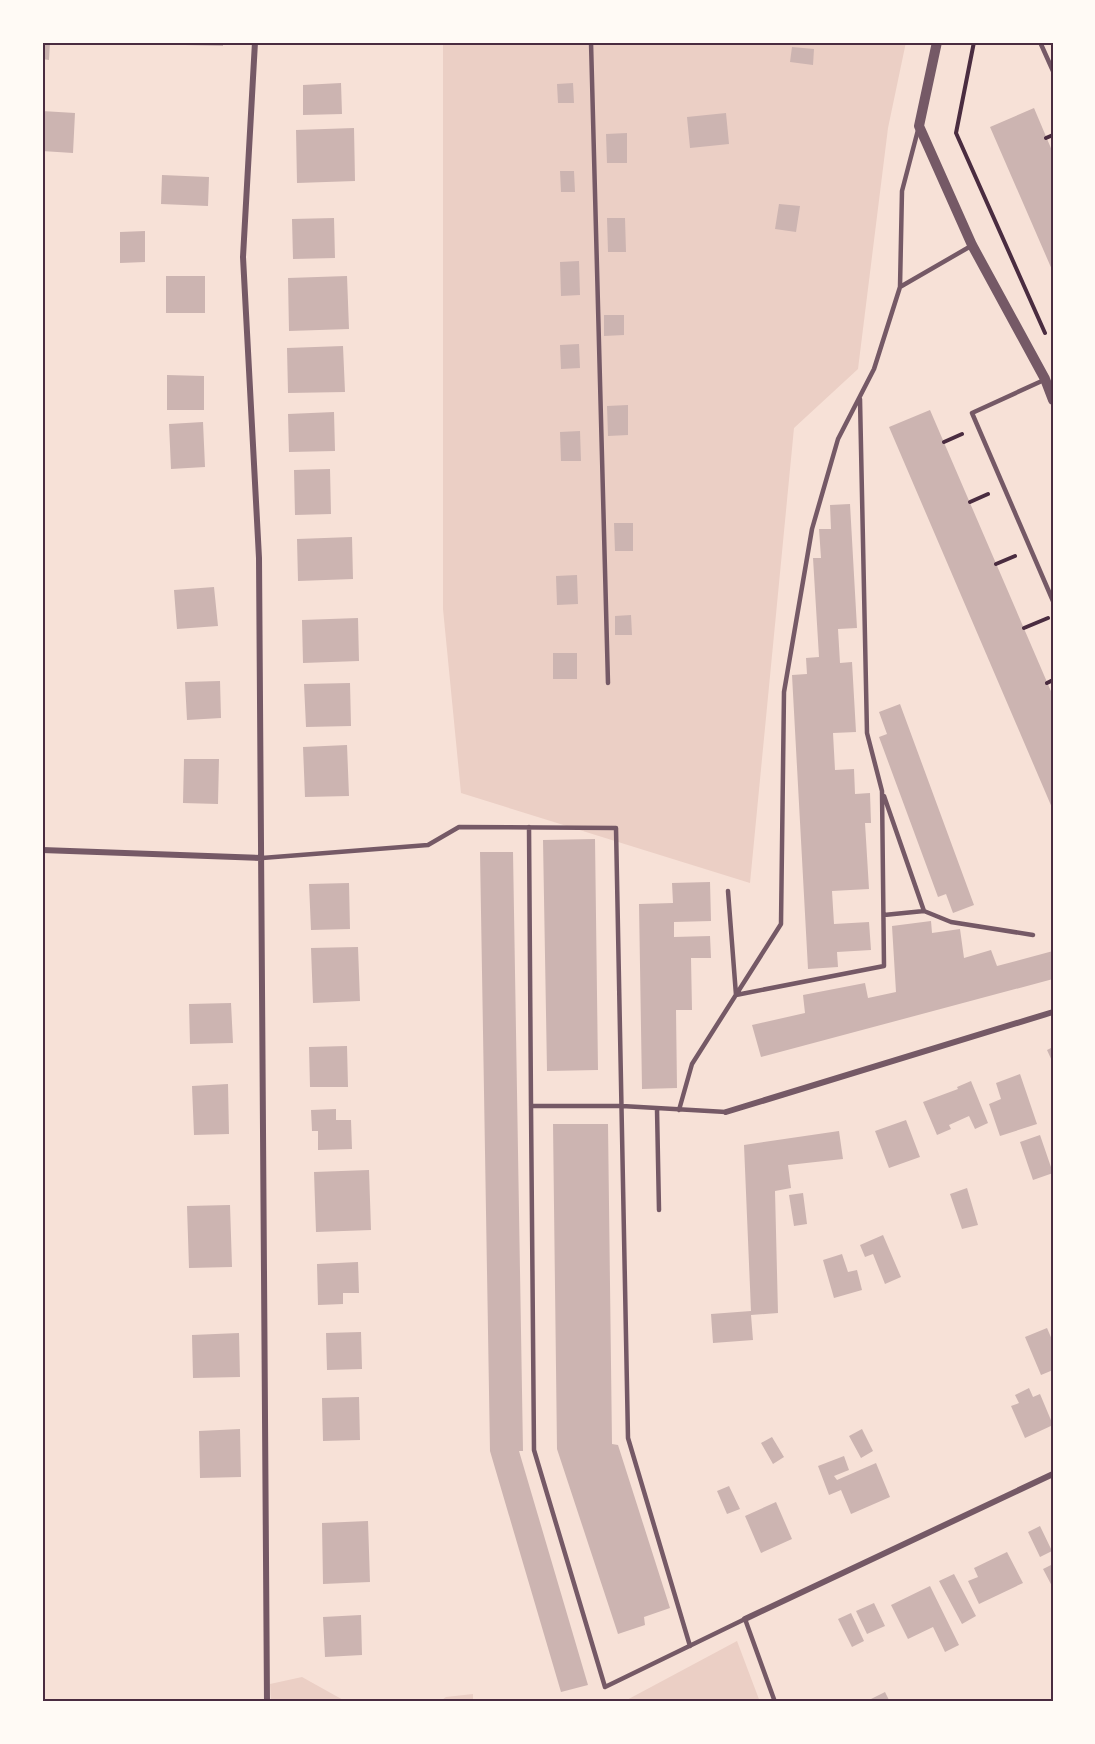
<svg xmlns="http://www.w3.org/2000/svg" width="1095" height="1744" font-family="'Exo 2',sans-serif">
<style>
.green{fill:#ebcfc5}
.building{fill:#ccb4b1}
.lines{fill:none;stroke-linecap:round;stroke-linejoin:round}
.path{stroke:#4a2c40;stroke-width:4}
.service{stroke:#755966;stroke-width:4.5}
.minor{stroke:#755966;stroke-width:6}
.tertiary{stroke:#755966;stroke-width:10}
.neatline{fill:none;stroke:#4a2c40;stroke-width:2}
</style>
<rect width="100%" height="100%" fill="#f7e1d7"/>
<!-- green -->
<path class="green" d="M443,42h463l-18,86 -30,241 -64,59 -44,455 -289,-90 -18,-184z
M737,1641l23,61h-137z
M302,1677l43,24 1,1h-75l-1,-18z
M473,1694v8h-34l7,-5z"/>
<!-- building -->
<path class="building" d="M42,42h8l-1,18 -7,-1z
M186,42h37v4l-38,-1z
M792,47l22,2 -1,16 -23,-3z
M341,83l1,31 -39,1v-30z
M573,83l1,20h-16l-1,-19z
M1034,108l19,45v119l-63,-145z
M42,111l33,2 -2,40 -31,-2z
M726,113l3,31 -39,4 -3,-31z
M354,128l1,53 -58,2 -1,-53z
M627,133v30h-20l-1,-29z
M560,171h14l1,21h-14z
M162,175l47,2 -1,29 -47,-2z
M779,204l21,2 -4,26 -21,-3z
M334,218l1,40 -42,1 -1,-40z
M607,218h18l1,34h-18z
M145,231v31l-25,1v-31z
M579,261l1,34 -19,1 -1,-34z
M166,276h39v37h-39z
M347,276l2,53 -60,2 -1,-53z
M604,315h20v20l-20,1z
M579,344l1,24 -19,1 -1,-24z
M343,346l2,46 -57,1 -1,-45z
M167,375l37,1v34h-37z
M628,405v30l-20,1 -1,-30z
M930,410l123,286v114l-164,-383z
M334,412l1,39 -46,1 -1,-38z
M203,422l2,45 -34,2 -2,-45z
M580,431l1,30h-20l-1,-29z
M330,469l1,45 -36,1 -1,-45z
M850,504l7,124 -19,1 2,34 12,-1 4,70 -23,1 2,37 19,-1 1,25 15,-1 1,30h-6l4,66 -37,2 2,33 35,-2 2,28 -34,2 1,15 -30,2 -16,-294 15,-1 -1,-16 13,-1 -6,-99h8l-2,-29h12l-1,-24z
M614,523h19v28h-18z
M352,537l1,42 -55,2 -1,-42z
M577,575l1,29 -21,1 -1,-29z
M214,587l4,39 -41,3 -3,-39z
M631,615l1,20h-17v-19z
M358,618l1,43 -56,2 -1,-43z
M553,653h24v26h-24z
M220,681l1,37 -34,2 -2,-38z
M350,683l1,43 -45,1 -2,-43z
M900,704l74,201 -21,8 -7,-19 -8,3 -59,-160 8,-3 -8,-22z
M347,745l2,51 -44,1 -2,-50z
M184,759h35l-1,45 -35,-1z
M595,839l3,231 -51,1 -4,-231z
M480,852h33l10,599h-4l69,234 -27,7 -71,-241z
M710,882l1,39 -37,1v15l36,-1 1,22h-20l1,52h-16l1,78 -35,1 -3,-185 34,-1 -1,-20z
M349,883l1,46 -39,1 -2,-46z
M931,921l1,12 28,-4 4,29 27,-8 6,16 56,-15v28l-292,78 -9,-32 53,-12 -2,-18 62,-12 3,15 28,-6 -4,-66z
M358,947l2,54 -47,2 -2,-55z
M231,1003l2,40 -43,1 -1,-40z
M347,1046l1,41h-38l-1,-40z
M1053,1047v16l-6,-13z
M1020,1074l17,50 -37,12 -11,-32 12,-5 -5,-16z
M971,1081l17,42 -13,6 -6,-13 -20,9 2,4 -14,6 -14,-33 35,-13 -1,-2z
M228,1084l1,50 -35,1 -2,-49z
M336,1109v11h15l1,29 -34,1v-19h-6l-1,-21z
M906,1120l14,37 -31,11 -14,-37z
M553,1124h55l4,320 6,1 52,163 -26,9 1,8 -27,9 -61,-185z
M839,1131l4,28 -55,6 3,23 -16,3 3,122 -27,2 2,25 -40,3 -2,-29 40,-3 -7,-166z
M1040,1135l13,38 -20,7 -13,-38z
M369,1170l2,60 -55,2 -2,-60z
M967,1188l11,37 -16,4 -12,-35z
M803,1193l4,31 -13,2 -5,-31z
M230,1205l2,62 -43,1 -2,-62z
M883,1235l18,42 -16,7 -12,-30 -8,3 -5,-12z
M842,1254l6,18 9,-2 5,20 -28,8 -11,-38z
M358,1262l1,31h-16v11l-25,1 -1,-41z
M1047,1328l6,14v11l-2,1 2,16 -12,5 -16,-38z
M361,1332l1,37 -35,1 -1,-37z
M239,1333l1,44 -47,1 -1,-43z
M1029,1388l4,9 7,-3 13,31 -28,13 -14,-32 8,-3 -4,-8z
M359,1397l1,43 -37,1 -1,-43z
M240,1429l1,48 -41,1 -1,-47z
M862,1429l11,22 -12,7 -12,-22z
M772,1437l12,20 -11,7 -12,-21z
M844,1456l5,14 -15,6 3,4 39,-17 14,34 -39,17 -10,-24 -12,5 -11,-29z
M729,1486l11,23 -13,5 -10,-23z
M776,1502l16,37 -31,14 -16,-37z
M368,1521l2,61 -47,2 -1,-61z
M1040,1526l12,25 -12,6 -12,-25z
M1007,1552l16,31 -44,21 -11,-23 10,-4 -4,-9z
M1053,1564v24l-10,-19z
M954,1574l22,42 -14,8 -23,-43z
M930,1586l29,59 -14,7 -12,-25 -25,12 -17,-34z
M874,1603l11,23 -18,8 -11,-23z
M851,1613l13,28 -12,6 -14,-28z
M361,1615l1,40 -37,2 -2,-40z
M885,1692l5,10h-25z
M242,1699v3h-38v-2z"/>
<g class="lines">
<!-- path -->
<path class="path" d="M974,42l-18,91 89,200
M1046,138l7,-3
M944,442l18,-8
M970,502l18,-8
M996,564l19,-8
M1024,628l24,-10
M1047,683l6,-3"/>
<!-- service -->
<path class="service" d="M591,42l17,641
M1040,42l13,29
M900,287l2,-96 16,-61
M1044,380l-72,33 81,188
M529,827l2,279h91l104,6
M262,858l166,-13 31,-18 157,1 12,610 62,208
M728,891l8,104 148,-29 -2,-175 -15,-58 -7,-334
M924,911l27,11 82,13
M884,915l40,-4 -40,-115
M531,1106l3,344 71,237 140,-68 30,83
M657,1109l2,101
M679,1110l13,-46 89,-140 3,-232 28,-163 26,-90 36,-70 26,-82 71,-41"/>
<!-- minor -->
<path class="minor" d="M255,42l-12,215 16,301 8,1144
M42,850l220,8
M726,1112l327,-100
M745,1619l308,-145"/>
<!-- tertiary -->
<path class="tertiary" d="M937,42l-18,84 53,119 73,134 8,21"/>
</g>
<!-- border -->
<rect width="1095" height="1744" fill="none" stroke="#fffaf5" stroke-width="87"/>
<rect x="44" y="44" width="1008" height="1656" class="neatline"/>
</svg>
